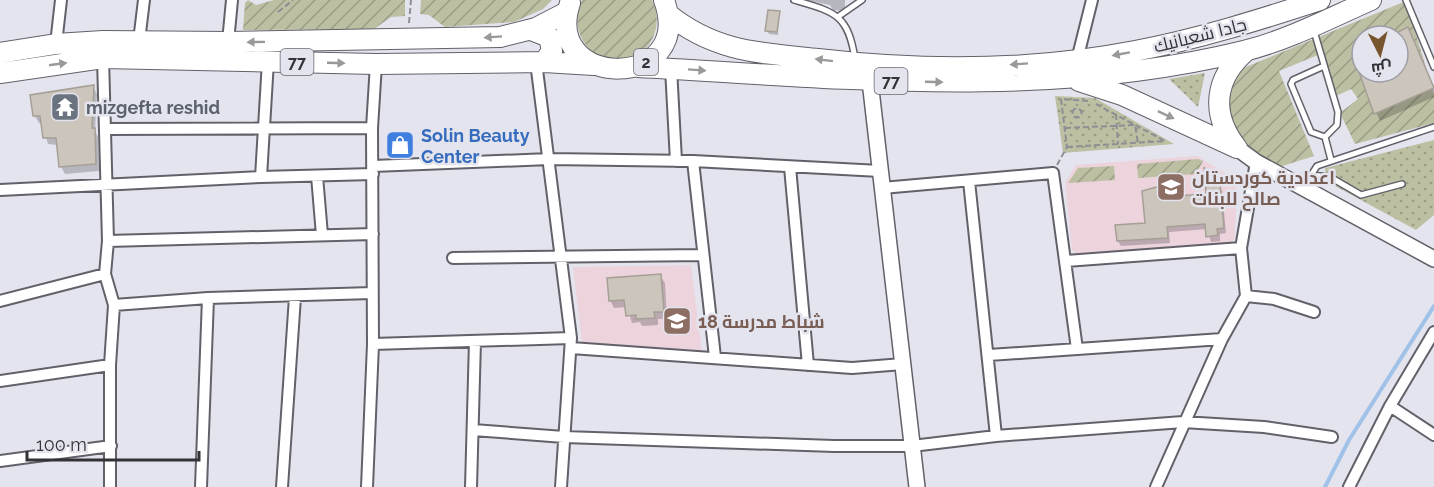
<svg xmlns="http://www.w3.org/2000/svg" width="1434" height="487" font-family="Raleway,Cairo,sans-serif">
<style>
.education{fill:#ecd3dc}
.grass{fill:url(#grass-dots)}
.garden{fill:url(#garden-furrows);fill-rule:evenodd}
.shadow{fill:#0003}
.lines{fill:none;stroke-linecap:round;stroke-linejoin:round}
.stream{stroke:#a1c2e8;stroke-width:4}
.building{fill:#ccc5bc;stroke:#a59f96;stroke-width:1.5}
.lane-casing{stroke:#62616a;stroke-width:8}
.street-casing{stroke:#62616a;stroke-width:14}
.secondary-casing{stroke:#62616a;stroke-width:18}
.highway-casing{stroke:#62616a;stroke-width:22}
.path{stroke:#8e8e95;stroke-width:2;stroke-dasharray:6 3;stroke-linecap:butt}
.lane{stroke:#fff;stroke-width:5}
.street{stroke:#fff;stroke-width:10}
.secondary{stroke:#fff;stroke-width:15}
.highway{stroke:#fff;stroke-width:20}
.oneway{fill:#99999b}
.labels{text-anchor:middle;dominant-baseline:central;stroke-width:5;stroke-linejoin:round;paint-order:stroke}
.shield{fill:#e4e4ee;stroke:#68686e;stroke-width:1.5}
.shield-label{font-size:16px;font-weight:bold;fill:#333337}
.street-label{font-size:18px;fill:#333337;stroke:#e4e4ee}
.worship-label{font-size:18px;font-weight:bold;fill:#5b616d;stroke:#e4e4ee;text-anchor:start}
.shop-label{font-size:18px;font-weight:bold;fill:#366cbe;stroke:#e4e4ee;text-anchor:start}
.education-label{font-size:18px;font-weight:bold;fill:#785e54;stroke:#e4e4ee;text-anchor:start}
</style>
<defs>
<pattern id="grass-dots" width="8" height="8" patternUnits="userSpaceOnUse" patternTransform="scale(1.5)"><rect width="8" height="8" fill="#bdbfa2"/><path d="M2 2h.1M6 6h.1" fill="none" stroke="#9a9c85" stroke-width="1.8" stroke-linecap="round"/></pattern>
<pattern id="garden-furrows" width="10" height="10" patternUnits="userSpaceOnUse" patternTransform="scale(1.5)"><rect width="10" height="10" fill="#bdbfa2"/><path d="M-1 1l2-2M0 10L10 0M9 11l2-2" fill="none" stroke="#9a9c85"/></pattern>
</defs>
<rect width="100%" height="100%" fill="#e4e4ee"/>
<!-- education -->
<path class="education" d="M1197,156l40,24 -2,57 -3,6 -156,11 -4,-4 -7,-67 11,-18z
M691,265l11,86 -120,-8 -9,-76z"/>
<!-- grass -->
<path class="grass" d="M1205,73l-7,34 -29,-28z
M1055,96l40,2 79,46 -111,9z
M1434,140v75l-18,15 -90,-49 -1,-13z"/>
<!-- garden -->
<path class="garden" d="M248,0l8,5 18,-5h131v16l-14,1 -17,12 -131,1 2,-27z
M421,0h131l-9,9 -29,13 -69,5 -16,-12 -9,-1z
M582,0h70c12,22 1,54 -26,59 -36,7 -59,-28 -44,-59z
M1406,1l28,93v29l-79,21 -15,-31 18,-14 -7,-10 -17,8 -16,-42 -39,16 35,85 -38,12 -42,-26 -11,-51 13,-20zM1362,36h36v36h-36z
M1198,159l5,2 -7,13 -58,4 -1,-14z
M1114,166l1,14 -47,3 10,-15z"/>
<!-- shadow -->
<path class="shadow" d="M806,0h44h-5v11l-12,-1 -3,-5z
M779,12l-1,23 -9,-1 -2,-3z
M1408,29l26,60v8l-54,24 -18,-40 -3,-16 3,-8v15h36v-36h-6z
M93,87l4,7 -2,37 3,6 1,34 -34,3 -4,-7 -3,-22 -10,-1 -6,-21h-3l-4,-7z
M1207,172l6,14h6l3,5 4,42 -6,1v7l-9,1 -4,-13 -38,3 1,11 -49,3 -3,-5 28,-17 13,-36 4,10 44,-2z
M660,276l5,7 2,36h-9v6l-16,1 -2,-4 -8,1 -5,-16 -13,1 -4,-8z"/>
<g class="lines">
<!-- stream -->
<path class="stream" d="M1325,487l24,-47 85,-134"/>
</g>
<!-- building -->
<path class="building" d="M768,10l12,1 -3,21 -12,-1z
M1408,27l26,61 -60,26 -15,-42h39v-40z
M94,85l-2,43h3l1,36 -37,3 -3,-29h-13l-3,-22h-7l-3,-21z
M1204,167l9,18 7,-1 4,44 -7,1 1,6 -12,2 -1,-13 -38,3 1,11 -51,3 -2,-16 30,-2 -3,-32 18,-5 1,11 45,-3z
M661,274l3,38h-10l1,6 -19,1v-4l-10,1 -2,-16 -15,1 -2,-23z"/>
<g class="lines">
<!-- lane casing -->
<g class="lane-casing">
<path id="lane" d="M794,0c41,12 54,14 61,59
M1406,0l28,67
M839,16l23,-16
M1314,31l24,81 -1,13 -12,12 6,23
M1324,66l-31,14 -2,4 20,48 14,5
M1310,175l20,2 31,18 41,-11
M1304,186l13,-20 117,-39"/>
</g>
<!-- street casing -->
<g class="street-casing">
<path id="street" d="M139,41l5,-41
M228,42l4,-42
M56,44l5,-44
M103,58l5,183 -3,33 9,31 -4,60v122
M1077,60l15,-60
M536,62l35,276 -10,149
M671,68l5,93
M105,129l267,-1
M693,161l22,196
M373,166l176,-7 144,2 187,10
M790,167l18,198
M317,176l5,59
M261,177l7,-116
M969,181l27,255
M882,188l171,-15 24,176
M0,190l261,-13 112,-3
M108,241l265,-7
M453,258l250,-3
M1066,261l175,-13
M1246,296l28,3 40,13
M0,301l105,-27
M114,305l94,-7 164,-5
M373,344l198,-6
M571,348l281,20 51,-4
M989,355l233,-16
M0,381l110,-16
M1390,406l44,29
M473,430l91,7 270,9h78l84,-10 187,-14 81,5 68,10
M0,461l111,-15
M201,487l7,-189
M282,487l13,-190
M367,487l6,-143 -1,-216 4,-64
M471,487l4,-146
M1156,487l66,-148 24,-43 -5,-48 15,-86
M1349,487l41,-81 44,-74"/>
</g>
<!-- secondary casing -->
<g class="secondary-casing">
<path id="secondary" d="M870,81l47,406
M1237,148l19,14 178,97"/>
</g>
<!-- highway casing -->
<g class="highway-casing">
<path id="highway" d="M570,3c-29,88 127,88 94,-3
M668,14c47,38 92,39 150,45 104,12 214,12 317,-8 63,-12 124,-31 185,-51
M531,30l18,7 3,14 -8,11
M0,53l56,-9 47,-3 125,1 272,-5 36,-9 31,-16
M638,67c203,11 407,33 606,-16 44,-11 86,-33 127,-51
M0,73l103,-15 273,6 168,-2 50,3
M1079,81l43,14 115,53
M1237,148c-27,-34 -23,-70 10,-98"/>
</g>
<!-- path -->
<path class="path" d="M278,12l15,-12
M409,23l2,-23
M1072.5 113a4.5 4.5 0 1 1 9 0a4.5 4.5 0 1 1-9 0Z
M1116,114l2,30
M1065,128l70,-3 3,18
M1067,147l98,-6 -69,-37
M1057,165l10,-18 -6,-48 27,2"/>
<!-- lane -->
<use href="#lane" class="lane"/>
<!-- street -->
<use href="#street" class="street"/>
<!-- secondary -->
<use href="#secondary" class="secondary"/>
<!-- highway -->
<use href="#highway" class="highway"/>
</g>
<!-- one-way arrows -->
<defs><path id="oneway-solid" d="M-6-.8H1V-3.2L6.5 0L1 3.2V.8H-6Z" transform="scale(1.5)"/></defs>
<g class="oneway">
<use href="#oneway-solid" transform="translate(493 37) rotate(176)"/>
<use href="#oneway-solid" transform="translate(256 42) rotate(179)"/>
<use href="#oneway-solid" transform="translate(1121 54) rotate(170)"/>
<use href="#oneway-solid" transform="translate(824 60) rotate(-173)"/>
<use href="#oneway-solid" transform="translate(336 63) rotate(2)"/>
<use href="#oneway-solid" transform="translate(58 64) rotate(-8)"/>
<use href="#oneway-solid" transform="translate(1019 64) rotate(176)"/>
<use href="#oneway-solid" transform="translate(697 70) rotate(4)"/>
<use href="#oneway-solid" transform="translate(934 82) rotate(2)"/>
<use href="#oneway-solid" transform="translate(1166 115) rotate(25)"/>
</g>
<!-- icons -->
<defs>
<g id="temple-square" transform="scale(1.5)"><rect x="-9" y="-9" width="18" height="18" rx="4" fill="#6b7280" stroke="#e4e4ee"/><path d="M0-6L5-2H3V0L6.5 2.5H4V6H1.5V3h-3V6H-4V2.5H-6.5L-3 0V-2H-5Z" fill="#fff"/></g>
<g id="shop-square" transform="scale(1.5)"><rect x="-9" y="-9" width="18" height="18" rx="4" fill="#3f7fe0" stroke="#e4e4ee"/><path d="M-5-2.5h2.3a2.7 3.5 0 0 1 5.4 0H5L5.5 6h-11ZM-1.5-2.5h3a1.5 2.3 0 0 0-3 0Z" fill="#fff"/></g>
<g id="school-square" transform="scale(1.5)"><rect x="-9" y="-9" width="18" height="18" rx="4" fill="#8d6e63" stroke="#e4e4ee"/><path d="M0-5L7-2L0 1L-7-2ZM-4 1L0 2.5L4 1V4Q0 6-4 4Z" fill="#fff"/></g>
</defs>
<g fill-rule="evenodd">
<use href="#temple-square" x="65" y="107"/>
<use href="#shop-square" x="400" y="145"/>
<use href="#school-square" x="1171" y="187"/>
<use href="#school-square" x="677" y="321"/>
</g>
<g class="labels">
<!-- shield labels -->
<g class="shield">
<rect x="280.5" y="49" width="33" height="26" rx="4.5"/>
<rect x="634" y="49" width="24" height="26" rx="4.5"/>
<rect x="874.5" y="68" width="33" height="26" rx="4.5"/>
</g>
<g class="shield-label">
<text x="297" y="62">77</text>
<text x="646" y="62">2</text>
<text x="891" y="81">77</text>
</g>
<!-- street labels -->
<g class="street-label">
<text transform="translate(1200 35) rotate(-14)">جادا شعبانيك</text>
</g>
<!-- worship labels -->
<g class="worship-label">
<text x="86" y="107">mizgefta reshid</text>
</g>
<!-- shop labels -->
<g class="shop-label">
<text x="421" y="135">Solin Beauty<tspan x="421" dy="21">Center</tspan></text>
</g>
<!-- education labels -->
<g class="education-label">
<text x="1192" y="177">اعدادية كوردستان<tspan x="1192" dy="21">صالح للبنات</tspan></text>
<text x="698" y="321">18 شباط مدرسة</text>
</g>
</g>
<!-- north arrow -->
<g transform="translate(1380 54) rotate(174)"><circle r="28" fill="#e4e4ee" stroke="#9d9da5" stroke-width="1.5"/>
<path d="M0-4.5L10 22L0 15L-10 22Z" fill="#77562d"/>
<text y="-9" font-size="16" font-weight="bold" text-anchor="middle" fill="#333337">ش</text>
</g>
<!-- scale -->
<path d="M27 451v9h172v-9" fill="none" stroke="#333337" stroke-width="3"/>
<text x="36" y="451" font-size="18" fill="#333337" stroke="#e4e4ee" stroke-width="4.5" paint-order="stroke">100 m</text>
</svg>
